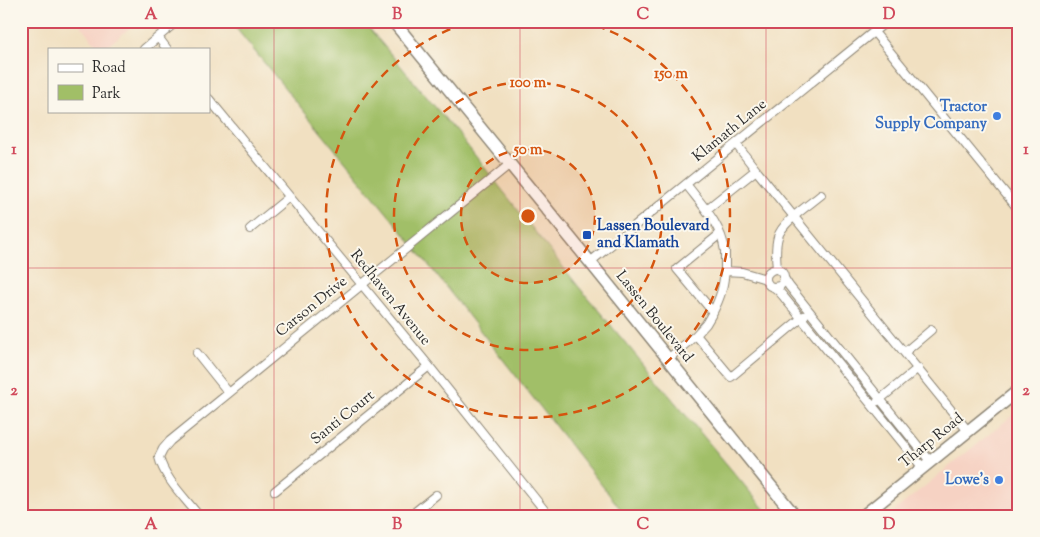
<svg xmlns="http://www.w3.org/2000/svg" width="1040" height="537" font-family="'Sorts Mill Goudy',serif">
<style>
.built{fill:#f6d2c3}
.green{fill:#a1bf67;stroke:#667549}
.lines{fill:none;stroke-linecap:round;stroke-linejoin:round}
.street-casing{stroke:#8e8676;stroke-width:10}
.secondary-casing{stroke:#8e8676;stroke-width:14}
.street{stroke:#fff;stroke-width:8}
.secondary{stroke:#fff;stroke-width:11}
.grid{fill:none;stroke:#d1495b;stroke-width:1;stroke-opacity:0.55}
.ring{fill:none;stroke:#d5540f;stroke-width:2.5;stroke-dasharray:9 6}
.shop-dot{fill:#3f7fe0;stroke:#fbf7ec;stroke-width:2}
.transit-dot{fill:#1a4fb4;stroke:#fbf7ec;stroke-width:2}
.labels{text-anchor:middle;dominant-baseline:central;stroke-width:4;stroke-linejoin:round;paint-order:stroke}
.shop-label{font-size:15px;font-weight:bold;fill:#366cbe;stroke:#fbf7ec;text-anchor:end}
.street-label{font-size:15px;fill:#2b2b2b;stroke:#fbf7ec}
.transit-label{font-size:15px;font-weight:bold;fill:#164399;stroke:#fbf7ec;text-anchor:start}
.centre{fill:#d5540f;stroke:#fbf7ec;stroke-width:2.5}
.ring-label{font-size:15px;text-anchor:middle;font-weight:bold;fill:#d5540f;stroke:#fbf7ec;stroke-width:4;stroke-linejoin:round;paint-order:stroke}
.neatline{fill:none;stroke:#d1495b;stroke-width:2}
.grid-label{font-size:16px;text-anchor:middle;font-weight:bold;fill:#d1495b}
</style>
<rect width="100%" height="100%" fill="#fbf7ec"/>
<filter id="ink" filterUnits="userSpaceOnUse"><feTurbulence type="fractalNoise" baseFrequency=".02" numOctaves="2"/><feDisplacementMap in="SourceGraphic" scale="10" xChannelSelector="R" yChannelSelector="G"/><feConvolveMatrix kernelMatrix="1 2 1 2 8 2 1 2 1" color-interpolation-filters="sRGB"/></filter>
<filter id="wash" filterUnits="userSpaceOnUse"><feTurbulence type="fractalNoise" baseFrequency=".0096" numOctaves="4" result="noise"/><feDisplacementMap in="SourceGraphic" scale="20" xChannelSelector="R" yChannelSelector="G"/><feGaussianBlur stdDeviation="1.12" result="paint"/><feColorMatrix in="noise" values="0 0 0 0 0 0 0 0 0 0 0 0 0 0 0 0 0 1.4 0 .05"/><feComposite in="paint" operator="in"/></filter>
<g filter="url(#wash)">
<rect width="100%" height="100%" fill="#f1e0c1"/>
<!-- built -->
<path class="built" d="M77,21h61l-34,28h-4z
M1019,410v106h-131z"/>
<!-- green -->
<path class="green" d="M230,21h133l99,118 116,147 192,230h-144l-221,-281z"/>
</g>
<g filter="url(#ink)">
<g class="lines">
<!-- street casing -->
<g class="street-casing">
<path id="street" d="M874,32l145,178
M158,37l9,12
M144,49l33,-28
M209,99l220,267 120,150
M736,144l20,26
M686,184c16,21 35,40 39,67 0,6 0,13 0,20l17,1 24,7
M707,209l49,-39 212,261
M250,229l39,-32
M720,234l-43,35 36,43c8,-16 10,-24 12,-41
M590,262l297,-241
M777,269c-1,-10 -2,-22 1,-32 4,-15 31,-32 43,-42
M784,278l5,8 141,175
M774,287l6,-1c4,-4 6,-9 2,-14 -8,-8 -21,3 -14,12 3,4 3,1 7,4 7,5 12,14 18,20l130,160
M713,312l-7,12 -10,11 35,42 73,-61
M905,352l26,-22
M197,353l32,40
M668,359l28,-24
M878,401l40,-33
M275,491l154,-125
M199,516c-14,-18 -35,-38 -40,-59l4,-8 7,-8 340,-277
M410,516l26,-21"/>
</g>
<!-- secondary casing -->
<g class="secondary-casing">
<path id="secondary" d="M393,21l197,241 205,254
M863,516l156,-126"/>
</g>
<!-- street -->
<use href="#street" class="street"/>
<!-- secondary -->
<use href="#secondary" class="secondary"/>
</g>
</g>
<!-- grid -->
<path class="grid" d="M274,21v495M520,21v495M766,21v495M21,268h998"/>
<!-- distance rings -->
<circle cx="528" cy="216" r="67" fill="#d5540f" fill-opacity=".12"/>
<g class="ring">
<circle cx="528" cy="216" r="67"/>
<circle cx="528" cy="216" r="134"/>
<path d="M582 21A202 202 0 1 1 474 21"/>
</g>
<!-- markers -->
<g class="shop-dot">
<circle cx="997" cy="116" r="5"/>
<circle cx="999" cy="480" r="5"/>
</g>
<rect class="transit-dot" x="582" y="230" width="10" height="10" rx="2.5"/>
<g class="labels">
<!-- shop labels -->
<g class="shop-label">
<text x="987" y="107">Tractor<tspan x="987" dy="17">Supply Company</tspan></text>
<text x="989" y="480">Lowe's</text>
</g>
<!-- street labels -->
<g class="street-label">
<text transform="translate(730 131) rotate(-39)">Klamath Lane</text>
<text transform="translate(390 298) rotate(51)">Redhaven Avenue</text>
<text transform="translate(312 307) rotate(-39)">Carson Drive</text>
<text transform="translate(654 317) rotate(51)">Lassen Boulevard</text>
<text transform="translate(343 418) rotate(-39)">Santi Court</text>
<text transform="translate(932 441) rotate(-39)">Tharp Road</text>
</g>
<!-- transit labels -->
<g class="transit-label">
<text x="597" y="226">Lassen Boulevard<tspan x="597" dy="17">and Klamath</tspan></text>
</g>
</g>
<circle cx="528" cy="216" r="8" class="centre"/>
<g class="ring-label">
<text x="671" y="78">150 m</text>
<text x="528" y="87">100 m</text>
<text x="528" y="154">50 m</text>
</g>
<!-- margin -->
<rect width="1040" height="537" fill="none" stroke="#fbf7ec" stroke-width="55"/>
<!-- legend -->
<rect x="48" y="48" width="162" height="65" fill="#fbf7ec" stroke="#a8a59f"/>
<rect x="58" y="64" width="25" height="8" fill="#ffffff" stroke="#a8a59f"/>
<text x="92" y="72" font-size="15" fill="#2b2b2b">Road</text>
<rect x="58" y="85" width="25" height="15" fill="#a1bf67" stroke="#a8a59f"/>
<text x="92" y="98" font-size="15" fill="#2b2b2b">Park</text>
<rect x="28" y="28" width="984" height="482" class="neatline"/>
<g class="grid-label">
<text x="151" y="19">A</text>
<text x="397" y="19">B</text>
<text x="643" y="19">C</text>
<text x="889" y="19">D</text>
<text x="14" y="154">1</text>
<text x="1026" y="154">1</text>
<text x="14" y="395">2</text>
<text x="1026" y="395">2</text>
<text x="151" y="529">A</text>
<text x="397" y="529">B</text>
<text x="643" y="529">C</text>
<text x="889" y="529">D</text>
</g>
</svg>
